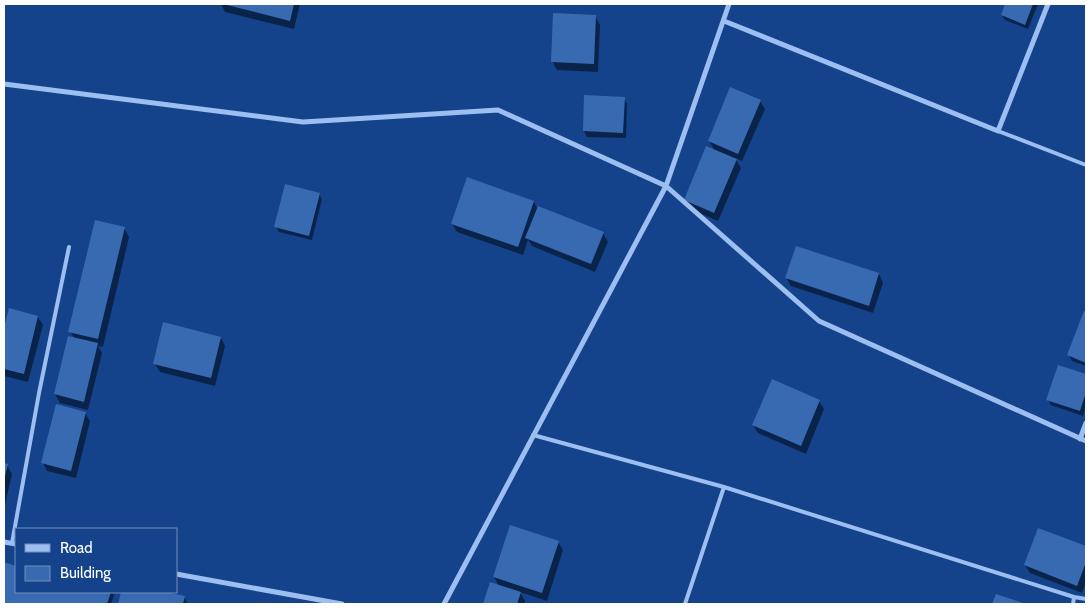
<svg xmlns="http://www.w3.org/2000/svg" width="1090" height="608" font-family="Cabin,sans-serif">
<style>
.shadow{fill:#0007}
.building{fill:#386ab2}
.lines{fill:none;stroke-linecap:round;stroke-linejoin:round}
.service{stroke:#9cbef0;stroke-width:4}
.minor{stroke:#9cbef0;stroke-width:5}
</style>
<rect width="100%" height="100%" fill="#14438b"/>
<!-- shadow -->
<path class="shadow" d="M221,4h79l-6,25 -69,-17z
M1006,4h32l-10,25 -23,-9 -3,-5z
M595,16l5,9 -2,47 -41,-2 -5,-9z
M586,97l38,2 3,5 -1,34 -39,-1 -3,-6z
M760,101l5,8 -23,52 -7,-3 6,10 -23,53 -28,-12 -5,-9 30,-49 -6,-10z
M319,194l3,5 -10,41 -33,-8 -3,-5z
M534,202l4,8 65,23 5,9 -13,30 -63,-26 -4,-6 -5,15 -66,-23 -5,-8z
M124,228l5,9 -26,110 -5,-1 4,7 -14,57 -28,-7 -5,-9 19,-56 -4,-7z
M879,274l4,9 -10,30 -82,-27 -5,-8z
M9,310l29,7 5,8 -15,57 -24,-6v-43z
M1085,312l1,1v53l-14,-5 -3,-6z
M221,338l4,8 -10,40 -55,-14 -5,-8z
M1059,366l27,9v30l-3,11 -32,-11 -3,-5z
M819,401l5,8 -18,45 -48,-21 -5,-8z
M85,413l5,8 -14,57 -29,-7 -4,-8z
M4,464l3,1 5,9 -8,35z
M1039,529l47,18v34l-4,12 -52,-20 -5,-8z
M558,542l5,8 -16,51 -27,-9 5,9 -1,3h-39l6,-20 8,2 -5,-9z
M4,564l12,3v25h96l2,3 -3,9h-107z
M123,592h37l24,5 4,7h-68z"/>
<!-- building -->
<path class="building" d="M223,4h71l-4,17z
M1005,4h28l-8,21 -24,-10z
M553,13l43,2 -2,49 -43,-2z
M730,87l31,13 -23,54 -30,-13z
M584,95l41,2 -2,36 -40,-2z
M706,146l31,13 -23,54 -30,-13z
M467,177l67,24 -16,46 -67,-23z
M285,184l35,9 -11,43 -35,-9z
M538,206l66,26 -13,32 -66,-26z
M95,220l30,7 -27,112 -30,-7z
M796,246l83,27 -10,33 -84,-28z
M9,308l29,8 -14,58 -20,-5v-41z
M1084,311h2v52l-19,-8z
M163,322l58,15 -10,41 -58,-14z
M68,336l30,7 -14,59 -30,-8z
M1058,365l28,9v18l-6,19 -34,-11z
M772,379l48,21 -19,46 -49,-21z
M56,404l30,8 -15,59 -30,-8z
M4,463l4,1 -4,16z
M510,525l49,16 -17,52 -49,-16z
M1038,528l48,18v16l-9,24 -53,-21z
M4,562l12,4v26h95l-4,12h-103z
M490,582l31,10 -4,12h-34z
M121,592h44l20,4 -2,8h-65z
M996,594l30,10h-34z"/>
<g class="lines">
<!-- service -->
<path class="service" d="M998,131l88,34
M533,435l191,52 350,110 12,2
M12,543l27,-150 30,-146
M685,604l39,-117
M1073,604l1,-7"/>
<!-- minor -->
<path class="minor" d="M724,21l274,110 50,-127
M4,84l299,38 195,-12 168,76 153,135 267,120
M1080,439l6,-16
M4,542l12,2
M176,574l166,30
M444,604l222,-418 63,-182"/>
</g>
<!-- border -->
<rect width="1090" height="608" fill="none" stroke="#ffffff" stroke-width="10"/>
<!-- legend -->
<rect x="15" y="528" width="162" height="65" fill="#14438b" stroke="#728eb9"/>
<rect x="25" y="544" width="25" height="8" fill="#9cbef0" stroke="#728eb9"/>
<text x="60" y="553" font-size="15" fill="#ffffff">Road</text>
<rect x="25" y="566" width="25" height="15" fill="#386ab2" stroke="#728eb9"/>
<text x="60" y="578" font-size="15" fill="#ffffff">Building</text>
</svg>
